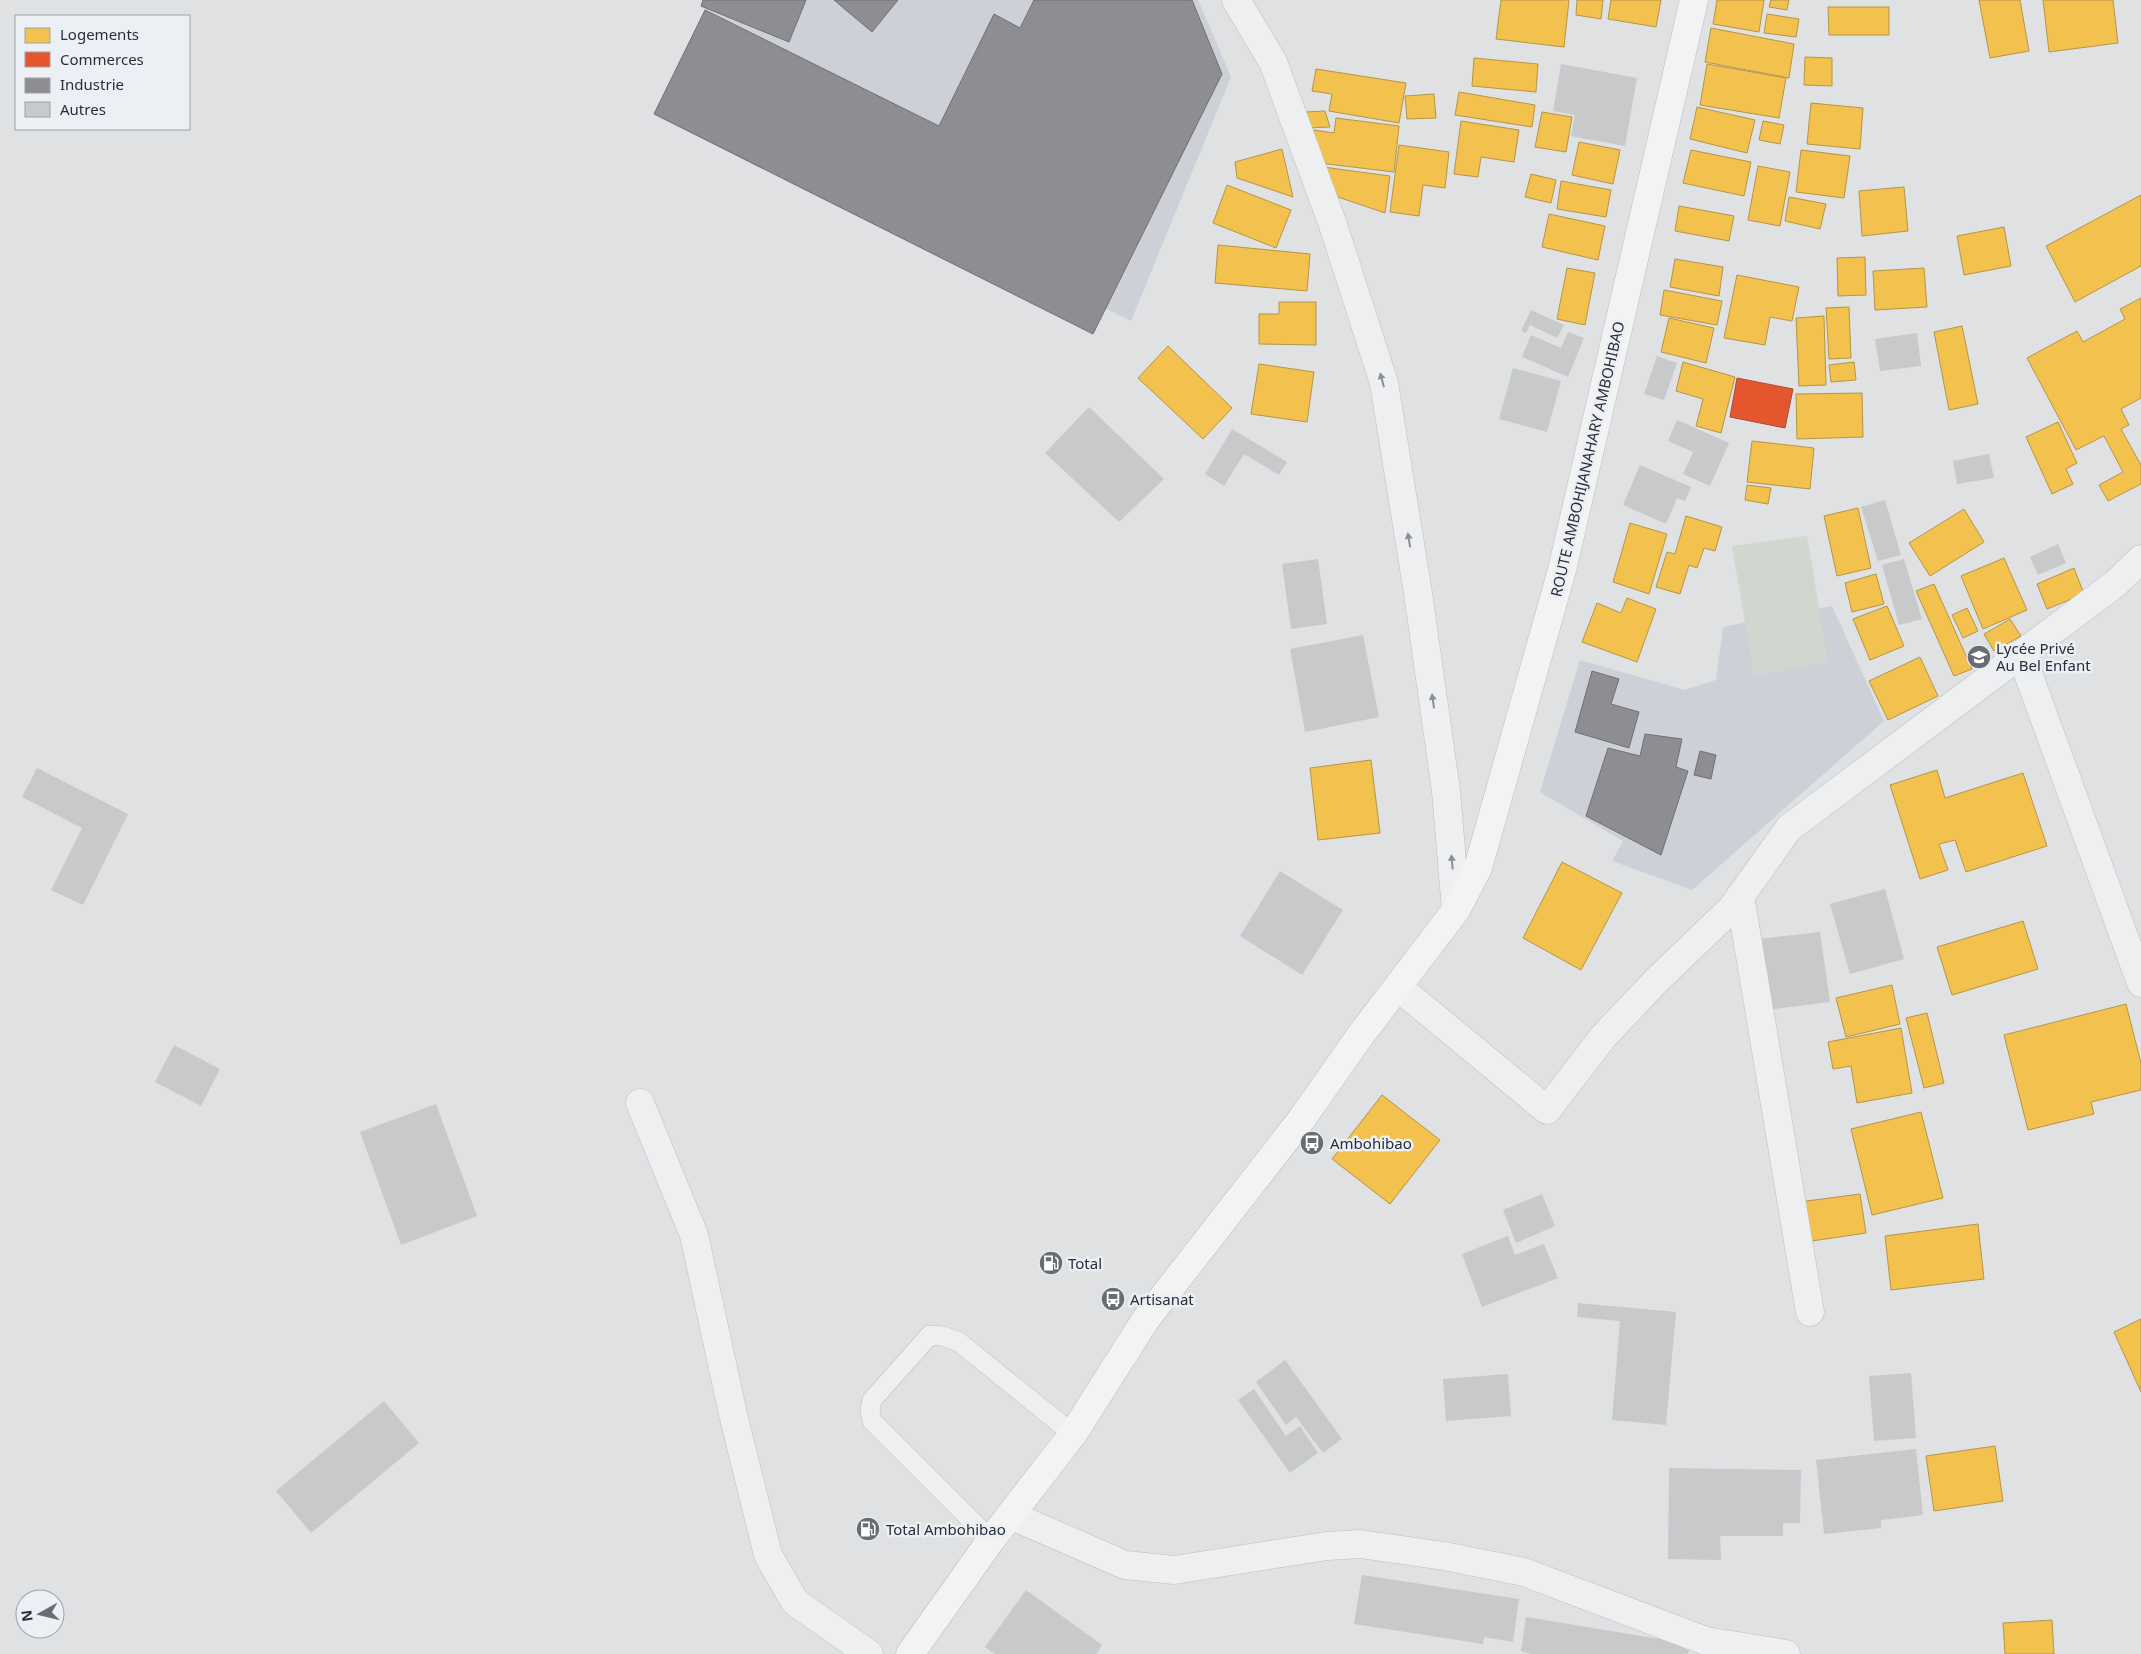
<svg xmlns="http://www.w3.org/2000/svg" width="2141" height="1654" font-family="'Noto Sans',sans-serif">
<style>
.built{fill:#cdd0d6}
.green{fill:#cfd7cf}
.homes{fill:#f2c14e;stroke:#b59548}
.shops{fill:#e4572e;stroke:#ac4b32}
.industry{fill:#8d8d92;stroke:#6f7078}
.building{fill:#c7c9cb}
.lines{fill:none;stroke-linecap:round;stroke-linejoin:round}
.service-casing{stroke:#bdbfc1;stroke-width:20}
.minor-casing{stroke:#bdbfc1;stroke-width:29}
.primary-casing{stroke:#bbbdc0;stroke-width:29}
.service{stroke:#eeeff0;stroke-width:19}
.minor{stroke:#eeeff0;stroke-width:28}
.primary{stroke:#f3f3f4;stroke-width:28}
.oneway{fill:#8b8e95}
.labels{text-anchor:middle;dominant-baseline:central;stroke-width:5;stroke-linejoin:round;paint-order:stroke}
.street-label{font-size:15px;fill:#282e3a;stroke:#eceff3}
.poi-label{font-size:15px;fill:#282e3a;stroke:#eceff3;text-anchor:start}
</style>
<rect width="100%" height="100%" fill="#dfe1e3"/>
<!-- built -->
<path class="built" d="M703,0h495l33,77 -100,244 -455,-220 29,-91 -4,-4z
M1832,606l52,115 -192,169 -80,-29 11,-20 -83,-49 40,-132 105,30 31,-10 7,-53z"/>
<!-- green -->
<path class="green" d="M1807,536l21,126 -74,14 -22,-130z"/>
<!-- homes -->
<path class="homes" d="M1501,0h68l-5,47 -68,-8z
M1577,0h26l-2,19 -25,-4z
M1611,0h50l-5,27 -48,-8z
M1717,0h47l-5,32 -46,-8z
M1771,0h18l-2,10 -18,-3z
M1979,0h41l9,51 -39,7z
M2043,0h70l5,43 -69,9z
M1828,7h61v28h-60z
M1767,14l32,5 -3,18 -32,-4z
M1711,28l83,16 -5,34 -84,-16z
M1805,57l27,1v28l-28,-1z
M1474,58l64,6 -2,28 -64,-6z
M1707,64l79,14 -7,40 -79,-13z
M1316,69l90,14 -7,40 -70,-12 3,-17 -20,-3z
M1459,92l76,13 -3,22 -77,-12z
M1434,94l2,24 -29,1 -2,-23z
M1811,103l52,5 -3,41 -53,-5z
M1697,107l58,13 -8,33 -57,-14z
M1325,111l5,16 -23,1 -1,-16z
M1542,112l30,5 -6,35 -31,-5z
M1336,118l63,8 -5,46 -83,-10 3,-32 20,3z
M1461,121l58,9 -5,32 -33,-5 -3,20 -24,-3z
M1763,121l21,4 -4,19 -21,-4z
M1579,142l41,8 -7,34 -41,-9z
M1399,145l50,7 -4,36 -22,-3 -4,31 -29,-4z
M1282,149l11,48 -56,-19 -2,-16z
M1691,150l60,12 -7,34 -61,-13z
M1801,150l49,6 -6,42 -48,-6z
M1758,166l32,6 -10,54 -32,-6z
M1323,167l67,9 -5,37 -47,-16z
M1531,174l25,6 -5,23 -26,-6z
M1561,181l50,9 -5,27 -49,-8z
M1227,185l64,25 -15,38 -63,-25z
M1904,187l4,44 -46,5 -3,-45z
M2141,195v71l-66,36 -29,-56z
M1789,197l37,7 -6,25 -35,-8z
M1679,206l55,10 -5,25 -54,-10z
M1549,214l56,12 -7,34 -56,-13z
M2004,227l7,39 -47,9 -7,-39z
M1218,245l92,9 -3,37 -92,-8z
M1865,257l1,38 -28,1 -1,-38z
M1675,259l48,8 -4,29 -49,-9z
M1567,268l28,5 -10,52 -28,-6z
M1924,268l3,39 -52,3 -2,-39z
M1737,275l62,12 -7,34 -22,-4 -5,28 -41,-7z
M1664,290l58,11 -5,24 -57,-10z
M2141,298v100l-20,11 8,16 -8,4 20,36v19l-33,17 -9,-16 24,-13 -19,-36 -28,14 -49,-92 50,-27 6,11 42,-23 -5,-10z
M1279,302h37v43l-57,-1v-30h20z
M1849,307l2,51 -22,1 -3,-51z
M1824,316l2,69 -27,1 -3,-68z
M1669,318l45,10 -8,35 -45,-11z
M1962,326l16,78 -29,6 -15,-78z
M1168,346l64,62 -29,31 -65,-61z
M1683,362l52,15 -14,56 -25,-7 7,-27 -27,-8z
M1854,362l2,18 -25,2 -2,-17z
M1259,364l55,8 -7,50 -56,-8z
M1862,393l1,44 -66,2 -1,-45z
M2058,422l19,41 -11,6 7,15 -21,10 -26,-57z
M1752,441l62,7 -4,41 -63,-7z
M1747,485l24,3 -3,16 -23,-4z
M1858,508l13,60 -34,8 -13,-60z
M1964,509l20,33 -54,34 -21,-33z
M1686,516l36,11 -7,24 -11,-3 -7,20 -8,-3 -9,29 -24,-7 11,-35 8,2z
M1630,523l37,11 -18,60 -36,-12z
M2004,558l23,52 -44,19 -22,-53z
M2074,568l10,26 -37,15 -10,-25z
M1876,574l8,30 -32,8 -7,-29z
M1934,584l38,85 -18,7 -38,-85z
M1627,598l29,11 -19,53 -55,-20 15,-39 24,10z
M1887,606l17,40 -34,14 -17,-41z
M1967,608l11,23 -15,7 -11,-23z
M2010,619l11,17 -27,15 -10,-17z
M1920,657l18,39 -50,24 -19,-39z
M1371,760l9,73 -62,7 -8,-72z
M1937,770l8,28 78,-25 24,73 -81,26 -11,-32 -16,4 9,26 -28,9 -30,-94z
M1562,862l60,31 -41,77 -58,-32z
M2023,921l15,48 -86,26 -15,-48z
M1892,985l8,39 -54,13 -10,-39z
M2126,1004l15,59v27l-50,12 3,12 -66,16 -24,-95z
M1927,1013l17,70 -20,5 -18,-70z
M1901,1028l11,65 -55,10 -6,-37 -18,3 -5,-27z
M1382,1095l58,45 -50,64 -58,-45z
M1921,1112l22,86 -71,17 -21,-86z
M1860,1194l6,39 -61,9 -6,-40z
M1978,1224l6,55 -93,11 -6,-54z
M2141,1319v73l-27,-60z
M1995,1446l8,55 -69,10 -8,-55z
M2052,1620l2,34h-49l-2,-31z"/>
<!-- shops -->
<path class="shops" d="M1737,378l56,11 -8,39 -55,-11z"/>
<!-- industry -->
<path class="industry" d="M703,0h103l-17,42 -88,-36z
M834,0h64l-26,32z
M1034,0h158l30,74 -129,260 -439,-220 51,-104 234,116 55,-112 26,14z
M1592,671l27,8 -8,25 28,8 -10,36 -54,-16z
M1645,734l37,5 -6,28 12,4 -27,84 -75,-39 22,-68 32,8z
M1700,751l16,4 -5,24 -17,-4z"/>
<!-- building -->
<path class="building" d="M1561,64l76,14 -12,68 -54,-10 4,-21 -22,-4z
M1531,310l33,15 -7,13 -27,-13 -4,8 -5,-2z
M1568,332l16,6 -16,39 -46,-20 9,-22 30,13z
M1917,333l4,33 -41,5 -5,-32z
M1657,356l20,7 -13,37 -20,-6z
M1513,368l48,13 -14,51 -48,-13z
M1089,407l75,72 -45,43 -74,-69z
M1677,420l52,23 -19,43 -27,-12 10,-22 -25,-11z
M1232,429l55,33 -8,13 -35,-21 -20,32 -19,-12z
M1989,454l5,24 -37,6 -4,-23z
M1640,465l51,22 -6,14 -8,-3 -11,26 -43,-19z
M1885,500l16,55 -23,6 -17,-54z
M2058,544l8,19 -28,12 -8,-18z
M1318,559l9,65 -36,5 -9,-65z
M1904,559l18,60 -23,6 -17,-60z
M1363,635l16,82 -74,15 -15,-83z
M37,768l91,46 -45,91 -32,-15 31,-62 -60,-31z
M1280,871l63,39 -41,65 -62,-39z
M1885,889l19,70 -54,15 -20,-70z
M1820,932l10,70 -63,8 -8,-71z
M174,1045l46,24 -19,37 -46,-24z
M436,1104l41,112 -76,29 -41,-113z
M1542,1194l13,32 -39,17 -13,-33z
M1508,1236l7,19 29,-11 14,34 -76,29 -20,-53z
M1578,1303l98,9 -10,113 -54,-5 8,-99 -43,-4z
M1285,1360l57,79 -19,14 -27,-36 -10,8 -30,-43z
M1911,1373l5,65 -42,3 -5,-65z
M1508,1374l3,42 -65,5 -3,-42z
M1254,1389l32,47 14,-10 18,27 -28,20 -52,-73z
M384,1401l35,42 -108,90 -35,-42z
M1916,1449l7,66 -42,5v8l-57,6 -8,-74z
M1669,1468l132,2 -1,53h-17v13h-63l1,24 -53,-1z
M1362,1575l157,24 -6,43 -29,-5 -1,7 -129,-20z
M1026,1590l76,55 -6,9h-101l-10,-7z
M1526,1617l164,27 -2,10h-157l-10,-3z"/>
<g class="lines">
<!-- service casing -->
<g class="service-casing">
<path id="service" d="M991,1540l-119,-119 -2,-11 2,-10 58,-65 13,1 16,6 114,92"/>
</g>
<!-- minor casing -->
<g class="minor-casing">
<path id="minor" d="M1236,0l37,62 60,163 51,158 34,210 28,198 10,119
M2021,654l120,329
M1740,896l70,416
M1398,987l149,123 56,-73 53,-56 76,-73 57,-80 326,-244 26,-25
M640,1103l54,132 39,179 35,141 27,47 74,52
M1010,1515l115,50 49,5 153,-24 33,-2 84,12 80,16 182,69 80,13"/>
</g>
<!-- primary casing -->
<g class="primary-casing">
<path id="primary" d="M910,1654l81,-114 82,-106 73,-115 155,-199 59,-84 96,-126 22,-42 84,-298 132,-570"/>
</g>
<!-- service -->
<use href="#service" class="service"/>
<!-- minor -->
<use href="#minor" class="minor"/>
<!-- primary -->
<use href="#primary" class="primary"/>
</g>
<!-- one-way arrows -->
<defs><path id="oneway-solid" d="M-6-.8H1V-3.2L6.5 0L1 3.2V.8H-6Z" transform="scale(1.25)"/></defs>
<g class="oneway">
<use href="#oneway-solid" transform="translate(1382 380) rotate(-105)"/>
<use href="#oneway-solid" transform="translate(1409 540) rotate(-99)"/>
<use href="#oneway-solid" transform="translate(1433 701) rotate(-98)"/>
<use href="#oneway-solid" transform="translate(1452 862) rotate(-95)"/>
</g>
<!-- icons -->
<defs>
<g id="school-disc" transform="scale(1.25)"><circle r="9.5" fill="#686d75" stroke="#eceff3"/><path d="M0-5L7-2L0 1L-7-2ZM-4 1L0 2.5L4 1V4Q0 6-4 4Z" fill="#fff"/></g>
<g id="bus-disc" transform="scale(1.25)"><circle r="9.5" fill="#686d75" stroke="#eceff3"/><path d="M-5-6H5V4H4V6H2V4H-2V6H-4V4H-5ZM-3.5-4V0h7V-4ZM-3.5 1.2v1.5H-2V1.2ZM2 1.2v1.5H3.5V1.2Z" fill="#fff"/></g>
<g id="fuel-disc" transform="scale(1.25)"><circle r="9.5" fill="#686d75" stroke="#eceff3"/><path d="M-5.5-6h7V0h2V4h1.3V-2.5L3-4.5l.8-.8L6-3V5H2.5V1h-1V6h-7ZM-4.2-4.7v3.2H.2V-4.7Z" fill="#fff"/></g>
</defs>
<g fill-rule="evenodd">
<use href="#school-disc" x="1979" y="657"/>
<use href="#bus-disc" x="1312" y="1143"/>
<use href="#fuel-disc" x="1051" y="1263"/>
<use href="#bus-disc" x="1113" y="1299"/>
<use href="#fuel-disc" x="868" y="1529"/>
</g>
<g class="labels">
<!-- street labels -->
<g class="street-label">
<text transform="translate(1587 459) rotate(-77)">ROUTE AMBOHIJANAHARY AMBOHIBAO</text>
</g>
<!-- poi labels -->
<g class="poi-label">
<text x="1996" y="648">Lycée Privé<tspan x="1996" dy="17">Au Bel Enfant</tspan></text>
<text x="1330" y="1143">Ambohibao</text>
<text x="1068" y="1263">Total</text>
<text x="1130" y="1299">Artisanat</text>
<text x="886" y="1529">Total Ambohibao</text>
</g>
</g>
<!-- legend -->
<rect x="15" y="15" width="175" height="115" fill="#eceff3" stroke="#9ea2a9"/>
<rect x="25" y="28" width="25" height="15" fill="#f2c14e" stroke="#9ea2a9"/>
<text x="60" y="40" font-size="15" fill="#282e3a">Logements</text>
<rect x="25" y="52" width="25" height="15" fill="#e4572e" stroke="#9ea2a9"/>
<text x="60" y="65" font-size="15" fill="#282e3a">Commerces</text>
<rect x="25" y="78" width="25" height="15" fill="#8d8d92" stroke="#9ea2a9"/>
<text x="60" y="90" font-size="15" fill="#282e3a">Industrie</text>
<rect x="25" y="102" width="25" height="15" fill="#c7c9cb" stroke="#9ea2a9"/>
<text x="60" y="115" font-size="15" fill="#282e3a">Autres</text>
<!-- north arrow -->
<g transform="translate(40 1614) rotate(262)"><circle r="24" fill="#eceff3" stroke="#9ea2a9"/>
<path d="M0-4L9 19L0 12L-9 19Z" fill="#686d75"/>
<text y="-8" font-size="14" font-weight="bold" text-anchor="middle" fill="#282e3a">N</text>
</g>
</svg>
